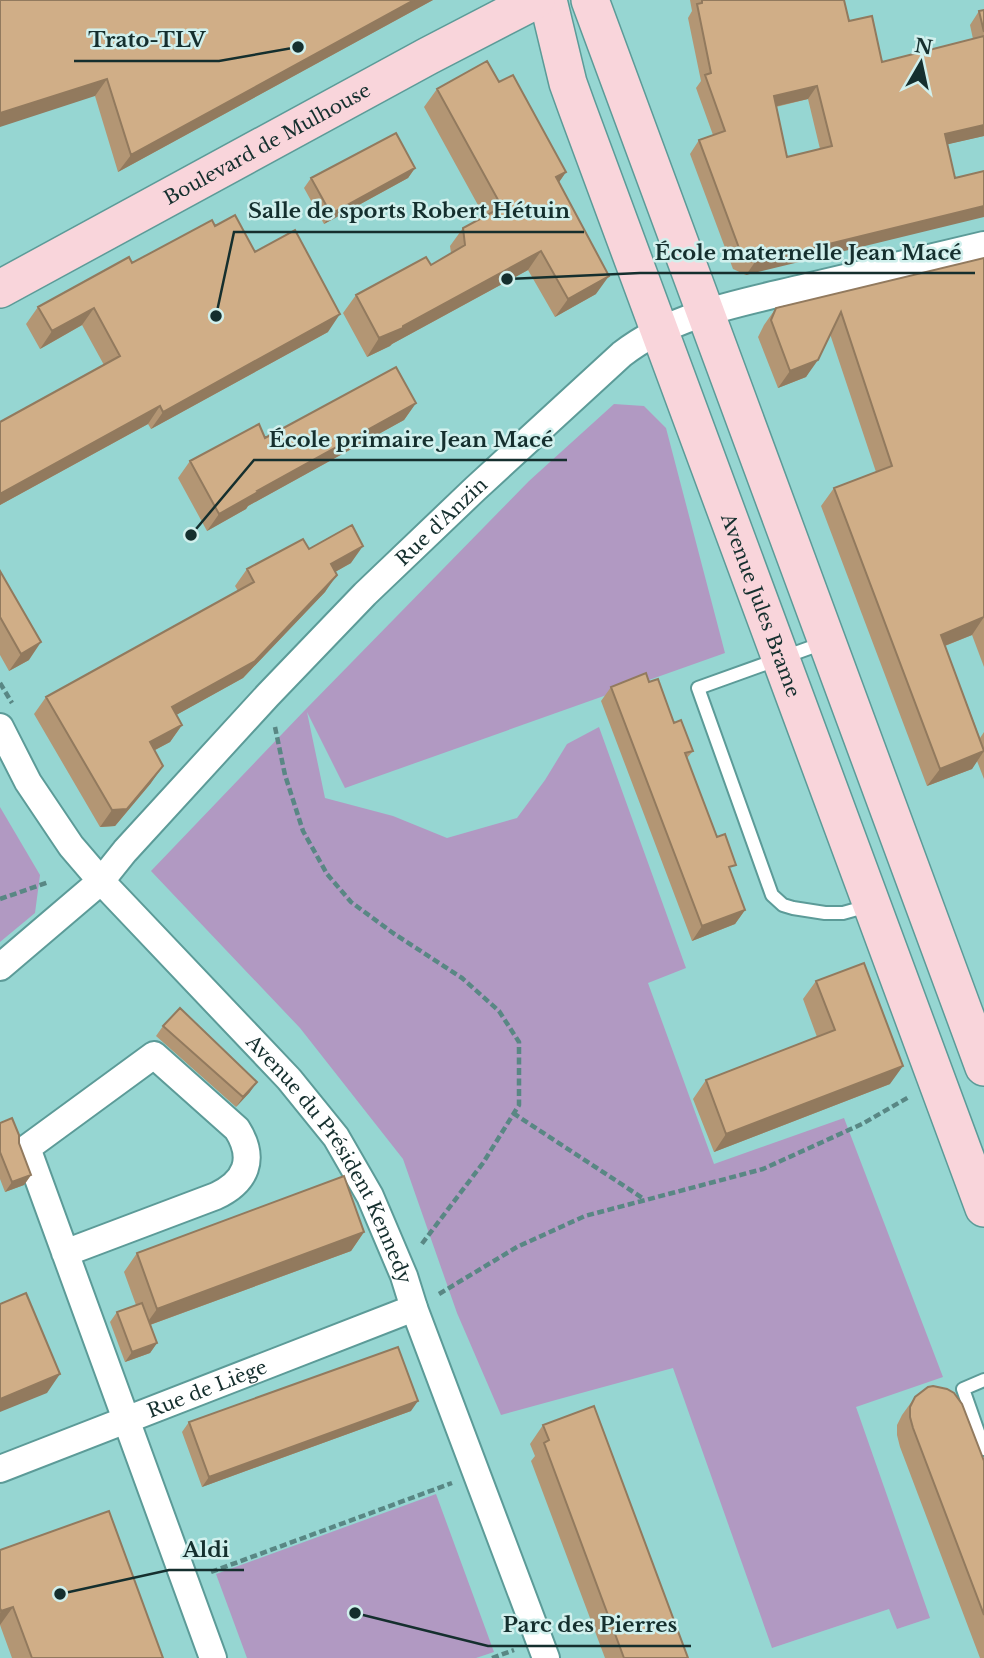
<svg xmlns="http://www.w3.org/2000/svg" width="984" height="1658" font-family="'Libre Baskerville',serif">
<style>
.green{fill:#b199c2}
.lines{fill:none;stroke-linecap:round;stroke-linejoin:round}
.lane-casing{stroke:#5c9b98;stroke-width:16}
.street-casing{stroke:#5c9b98;stroke-width:30}
.secondary-casing{stroke:#5c9b98;stroke-width:40}
.path{stroke:#598784;stroke-width:4.5;stroke-dasharray:7 3.5;stroke-linecap:butt}
.lane{stroke:#fff;stroke-width:12}
.street{stroke:#fff;stroke-width:26}
.secondary{stroke:#f9d5db;stroke-width:37}
.wall{fill:#b39674;fill-rule:evenodd}
.shaded-wall{fill:#927a5e}
.building{fill:#d0ae87;stroke:#927a5e;stroke-width:2;fill-rule:evenodd}
.labels{text-anchor:middle;dominant-baseline:central;stroke-width:5;stroke-linejoin:round;paint-order:stroke}
.street-label{font-size:19px;fill:#152f2e;stroke:#d1f0ed}
.leader{fill:none;stroke:#152f2e;stroke-width:2.5}
.callout-dot{fill:#152f2e;stroke:#d1f0ed;stroke-width:2.5}
.callout-label{font-size:21px;text-anchor:middle;font-weight:bold;fill:#152f2e;stroke:#d1f0ed;stroke-width:5;stroke-linejoin:round;paint-order:stroke}
</style>
<rect width="100%" height="100%" fill="#96d6d2"/>
<!-- green -->
<path class="green" d="M614,404l30,2 22,22 59,225 -380,135 -38,-76 18,86 68,18 54,22 70,-20 28,-38 22,-36 32,-17 87,241 -38,15 66,181 130,-46 99,259 -87,30 74,211 -33,11 -8,-20 -117,39 -99,-280 -172,47 -44,-102 -54,-154 -103,-131 -149,-157 155,-162 223,-228z
M0,807l40,68 -5,38 -35,29z
M436,1494l58,158 -18,6h-229l-31,-84z"/>
<g class="lines">
<!-- lane casing -->
<g class="lane-casing">
<path id="lane" d="M826,642l-128,46 74,207 11,10 10,3 32,5h18l25,-7
M984,1380l-21,9 21,60"/>
</g>
<!-- street casing -->
<g class="street-casing">
<g id="street">
<path id="s1" d="M0,727l28,55 43,64 30,35 188,198 47,58 34,59 34,80 10,32 132,350"/>
<path id="s2" d="M0,967l101,-86 24,-30 143,-156 97,-101 110,-105 147,-135c51,-40 123,-52 185,-67 59,-14 118,-28 177,-42"/>
<path d="M65,1253l151,-57c30,-14 40,-37 21,-67l-83,-74 -127,93 186,510"/>
<path id="s3" d="M0,1469l414,-161"/>
</g>
</g>
<!-- secondary casing -->
<g class="secondary-casing">
<g id="secondary">
<path id="s4" d="M548,0l20,83 9,25 407,1100"/>
<path d="M590,0l394,1067"/>
<path id="s5" d="M0,289l428,-233 108,-56"/>
</g>
</g>
<!-- path -->
<path class="path" d="M0,683l12,20
M275,727l10,48 18,56 24,43 24,28 42,31 69,45 37,33 20,31v63l-36,58 -62,82
M0,899l49,-17
M513,1113l131,86
M439,1294l78,-47 68,-31 178,-47 99,-45 47,-27
M211,1572l241,-89
M492,1658l22,-8"/>
<!-- lane -->
<use href="#lane" class="lane"/>
<!-- street -->
<use href="#street" class="street"/>
<!-- secondary -->
<use href="#secondary" class="secondary"/>
</g>
<!-- wall -->
<path class="wall" d="M0,0h433l-315,172 -23,-76z
M690,0h154l5,21 33,41 91,-23 -3,-14 9,-14 5,-1v126l-36,8 -202,131 -13,-6 -43,-115 9,-14 14,-5 -17,-47 5,-7 -13,-63 4,-7zM808,99l12,50 -33,8 -11,-50z
M499,82l67,90 -7,10 37,112 -41,23 -27,-47 -136,74 -2,2 -23,11 -24,-44 13,-18 75,-30 20,-12 -1,-7 13,-18 21,-12 -60,-109 13,-18z
M415,168l-7,10 -84,46 -20,-36 7,-10z
M215,226l40,26 73,80 -177,97 -3,-5 -148,81v-83l104,-57 -22,-40 -42,24 -14,-25 12,-17z
M984,258v409l-12,-32 -27,11 35,92 4,-6v47l-7,-18 -5,8 -45,17 -106,-280 13,-18 42,-16 -46,-138 -24,43 -28,11 -20,-51 6,-12 12,-17z
M416,403l-12,17 -156,86 -2,3 -39,22 -29,-53 12,-17 75,-23z
M309,549l42,14 -16,9 -10,20 -82,86 -67,37 6,10 -12,17 -15,8 -4,33 -36,43 -15,1 -66,-113 12,-17 192,-106 -3,-5 12,-17z
M0,571l29,89 -20,11 -9,-16z
M649,682l44,69 -6,7 58,152 -10,14 -43,17 -91,-240 10,-14z
M816,981l74,103 -176,68 -21,-53 13,-19 111,-43 -14,-38z
M163,1026l87,66 -14,15 -80,-71z
M0,1123l19,20 12,32 -7,10 -19,7 -5,-13z
M364,1232l-13,19 -201,74 7,18 -7,10 -25,9 -15,-40 7,-10 19,-7 -12,-33 13,-19z
M915,1397l69,64v197h-4l-80,-211 -3,-12v-10l5,-10z
M411,1411l-209,76 -20,-55 7,-10z
M543,1425l145,233h-83l-74,-197 4,-5 -5,-12z
M0,1550l163,108h-151l-12,-33z"/>
<!-- shaded-wall -->
<path class="shaded-wall" d="M414,0h19l-315,172 13,-17z
M107,79l-12,17 -95,31v-14z
M817,86l-9,13 -44,10 10,-13z
M984,125v11l-48,11 9,-13z
M415,168l-7,10 -84,46 7,-10z
M566,172l-13,19 3,-14z
M984,206v11l-238,58 9,-13z
M541,251l-13,19 -136,74 -2,2 -23,11 12,-19z
M609,276l-13,18 -41,23 13,-18z
M94,308l-12,17 -42,24 12,-18z
M340,314l-12,18 -177,97 12,-17z
M818,360l-12,17 -28,11 12,-17z
M416,403l-12,17 -156,86 -2,3 -39,22 12,-17 38,-23z
M160,406l-12,18 -148,81v-11z
M363,546l-12,17 -32,18 12,-17z
M337,575l-12,17 -82,86 -83,46 12,-17z
M984,617l-12,18 -43,17 12,-17z
M41,642l-12,18 -20,11 12,-17z
M182,725l-12,17 -32,17 12,-17z
M984,751l-12,18 -45,17 13,-17z
M163,766l-12,17 -36,43 -15,1 12,-17z
M745,910l-10,14 -43,17 10,-15z
M903,1066l-13,18 -176,68 12,-18z
M257,1082l-7,10 -14,15 7,-10z
M31,1175l-7,10 -19,7 7,-10z
M364,1232l-13,19 -207,76 13,-18z
M157,1343l-7,10 -25,9 7,-10z
M60,1374l-13,19 -47,19v-13z
M418,1401l-7,10 -209,76 7,-10z
M13,1607l-13,18v-12l1,-2z"/>
<!-- building -->
<path class="building" d="M0,0h414l-283,155 -24,-76 -107,34z
M702,0h142l5,21 23,-5 10,46 102,-26v89l-39,9 10,44 29,-7v35l-229,56 -13,-6 -43,-116 26,-9 -20,-56 6,-2 -14,-69 5,-1zM817,86l15,60 -45,11 -13,-61z
M984,10v22l-5,-21z
M487,61l12,21 14,-7 53,97 -10,5 53,99 -41,23 -27,-48 -138,75v2l-24,10 -23,-43 70,-38 5,8 34,-20 -2,-17 39,-21 -65,-118z
M396,133l19,35 -84,46 -20,-36z
M235,215l20,37 40,-22 45,84 -177,98 -3,-6 -160,88v-72l120,-66 -26,-48 -42,23 -14,-24 91,-50 3,6 80,-43 3,6z
M984,258v359l-43,18 43,116 -44,18 -106,-281 58,-22 -51,-154 -23,48 -28,11 -19,-51 5,-12z
M396,367l20,36 -159,88 1,1 -39,22 -29,-53 69,-37 6,14z
M352,525l11,21 -32,18 6,11 -82,86 -83,46 10,18 -32,17 13,24 -36,43 -15,1 -66,-113 208,-115 -7,-13 56,-30 6,10z
M0,571l41,71 -20,12 -21,-37z
M646,673l3,9 9,-3 16,44 7,-3 12,31 -8,2 32,84 8,-3 11,31 -7,2 16,43 -43,16 -91,-239z
M864,963l39,103 -177,68 -20,-54 129,-50 -19,-49z
M180,1008l77,74 -14,15 -80,-71z
M12,1118l7,17v8l12,32 -19,7 -12,-30v-29z
M344,1176l20,56 -207,77 -20,-56z
M26,1293l34,81 -60,25v-95z
M142,1303l15,40 -25,9 -15,-40z
M398,1347l20,54 -209,76 -20,-55z
M933,1386l14,3 7,4 8,11 22,57v154l-71,-187 -3,-11v-10l5,-10 13,-10z
M594,1406l94,252h-64l-80,-215 5,-3 -6,-15z
M109,1511l54,147h-131l-19,-51 -12,4 -1,-3v-58z"/>
<g class="labels">
<!-- street labels -->
<g class="street-label">
<text stroke="none"><textPath href="#s5" startOffset="304">Boulevard de Mulhouse</textPath></text>
<text stroke="none"><textPath href="#s2" startOffset="628">Rue d'Anzin</textPath></text>
<text stroke="none"><textPath href="#s4" startOffset="642">Avenue Jules Brame</textPath></text>
<text stroke="none"><textPath href="#s1" startOffset="548">Avenue du Président Kennedy</textPath></text>
<text stroke="none"><textPath href="#s3" startOffset="222">Rue de Liège</textPath></text>
</g>
</g>
<!-- callouts -->
<path class="leader" d="M298 47L219 61H74M216 316L234 232H584M507 279L640 273H975M191 535L254 460H567M60 1594L169 1570H244M355 1613L488 1646H691"/>
<g class="callout-dot">
<circle cx="298" cy="47" r="7"/>
<circle cx="216" cy="316" r="7"/>
<circle cx="507" cy="279" r="7"/>
<circle cx="191" cy="535" r="7"/>
<circle cx="60" cy="1594" r="7"/>
<circle cx="355" cy="1613" r="7"/>
</g>
<g class="callout-label">
<text x="147" y="47">Trato-TLV</text>
<text x="409" y="218">Salle de sports Robert Hétuin</text>
<text x="808" y="260">École maternelle Jean Macé</text>
<text x="411" y="447">École primaire Jean Macé</text>
<text x="206" y="1557">Aldi</text>
<text x="590" y="1632">Parc des Pierres</text>
</g>
<!-- north arrow -->
<g transform="translate(921 63) rotate(9)" stroke="#d1f0ed" stroke-width="5" paint-order="stroke">
<path d="M0-5L12 26L0 18L-12 26Z" fill="#152f2e"/>
<text y="-10" font-size="19" font-weight="bold" text-anchor="middle" fill="#152f2e">N</text>
</g>
</svg>
